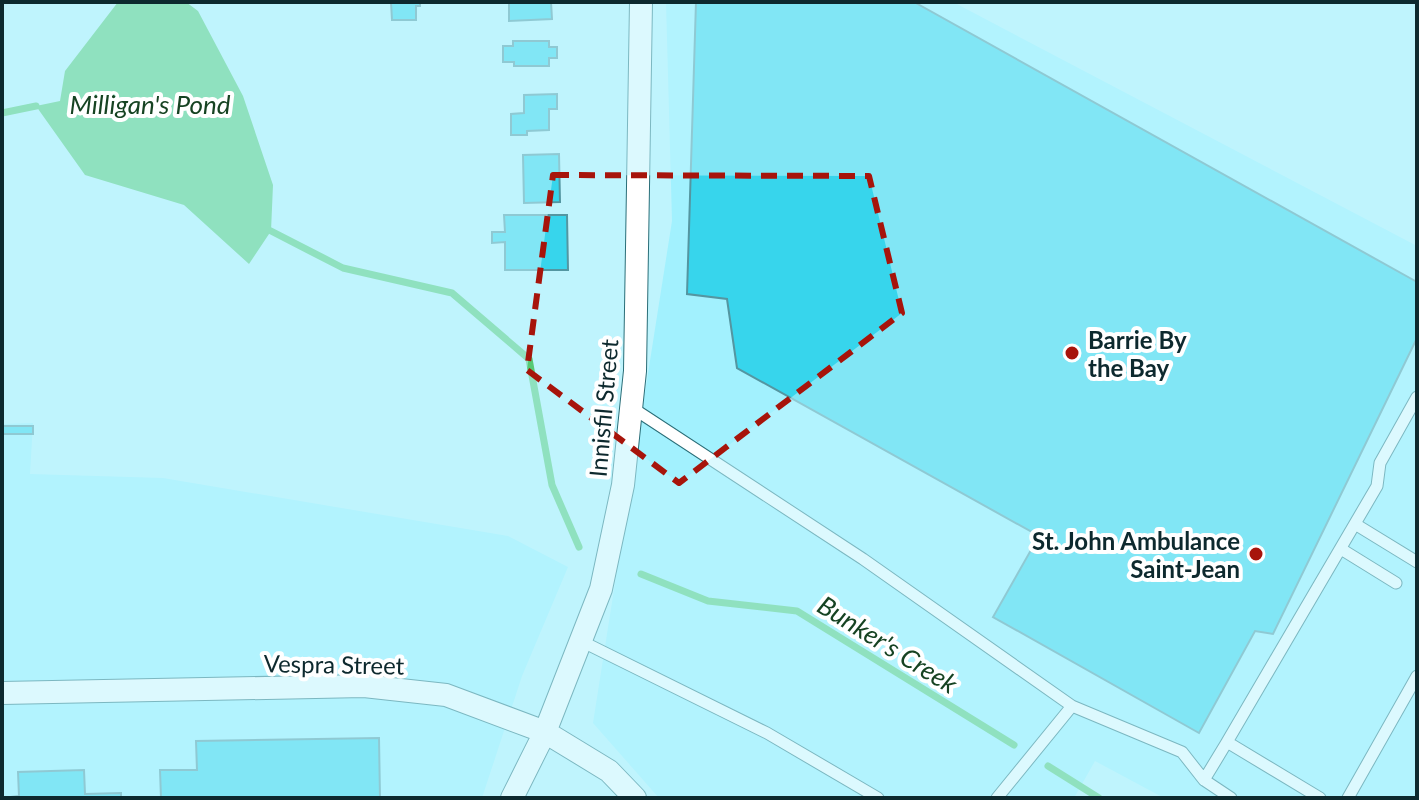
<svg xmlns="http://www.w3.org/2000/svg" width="1419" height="800" font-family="Lato,sans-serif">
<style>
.built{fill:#a2f1fe}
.water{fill:#56c974}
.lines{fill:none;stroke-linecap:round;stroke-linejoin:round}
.stream{stroke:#56c974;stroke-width:7}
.building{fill:#37d5ec;stroke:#5496a1;stroke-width:2}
.service-casing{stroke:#2a6e78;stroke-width:13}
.minor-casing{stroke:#2a6e78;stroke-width:24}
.service{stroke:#fff;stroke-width:11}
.minor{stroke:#fff;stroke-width:22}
.marked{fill:none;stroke:#a7140b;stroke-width:6;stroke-dasharray:16 10;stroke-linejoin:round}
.poi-dot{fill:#a7140b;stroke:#fff;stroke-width:3}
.labels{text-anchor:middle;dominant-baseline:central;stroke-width:8;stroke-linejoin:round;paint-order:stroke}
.poi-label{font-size:24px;font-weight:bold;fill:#0d292e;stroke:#fff;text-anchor:start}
.street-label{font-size:24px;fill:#0d292e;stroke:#fff}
.water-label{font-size:26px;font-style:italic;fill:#164322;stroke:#fff}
</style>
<rect width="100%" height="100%" fill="#bff4fd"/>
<!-- built -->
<path class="built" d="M666,2h287l464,244v552h-253l-69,-37 -21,37h-415l-66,-75 79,-502z
M33,423l-3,51 133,4 345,58 60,31 -46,109 -40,122h-480v-374z"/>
<!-- water -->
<path class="water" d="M118,2h68l12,9 45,85 30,89 -2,46 -22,33 -65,-59 -99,-30 -49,-69 24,-5 5,-30z"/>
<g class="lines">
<!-- stream -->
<path class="stream" d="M2,113l34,-7
M271,231l72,37 109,25 77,66 23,126 27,62
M641,574l67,27 89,10 217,134
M1048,766l51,32"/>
</g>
<!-- building -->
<path class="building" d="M391,2h29v4h-4v14h-24z
M509,2h42l1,17 -43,2z
M696,2h218l503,280v56l-144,296 -18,-3 -56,102 -206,-116 46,-81 -302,-168 -10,-69 -40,-5z
M513,41h36v6h8v11h-8v8h-35v-4h-11v-16h10z
M557,94v15h-8v21l-22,1v4h-16v-21l13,-1v-18z
M559,154l1,48 -36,1 -1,-48z
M504,215h63l1,55h-63v-28l-13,1v-11h13z
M2,426h31v8h-31z
M379,738l1,60h-219l-1,-28h37l-1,-29z
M84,770l1,24 36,-1v5h-119l17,-2 -1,-24z"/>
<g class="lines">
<!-- service casing -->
<g class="service-casing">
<path id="service" d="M631,407l232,152 209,147
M1355,524l62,38
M1341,549l55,34
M581,641l186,92 111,65
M1227,742l150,-256 3,-23 37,-66
M1204,780l27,18
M997,798l75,-92 110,46 22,28 23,-38 93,56
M1348,798l69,-122"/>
</g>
<!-- minor casing -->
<g class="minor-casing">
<path id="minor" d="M2,693l362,-7 82,9 99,37 64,39 26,27
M512,798l33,-66 56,-143 22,-104 12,-114 6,-369"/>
</g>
<!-- service -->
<use href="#service" class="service"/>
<!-- minor -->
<use href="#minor" class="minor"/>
</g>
<!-- marked area -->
<path d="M0 0H1419V800H0ZM553,175l316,1 33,137 -223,170 -152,-113z" fill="#bff4fd" fill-opacity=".55" fill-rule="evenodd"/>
<path class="marked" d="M553,175l316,1 33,137 -223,170 -152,-113z"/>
<!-- markers -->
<g class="poi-dot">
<circle cx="1072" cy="353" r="8"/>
<circle cx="1256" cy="554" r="8"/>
</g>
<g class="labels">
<!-- poi labels -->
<g class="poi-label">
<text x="1088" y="339">Barrie By<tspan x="1088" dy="28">the Bay</tspan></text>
<text x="1240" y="540" text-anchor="end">St. John Ambulance<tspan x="1240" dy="28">Saint-Jean</tspan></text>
</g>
<!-- street labels -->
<g class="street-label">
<text transform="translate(603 408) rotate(-85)">Innisfil Street</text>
<text transform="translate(334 664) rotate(1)">Vespra Street</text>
</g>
<!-- water labels -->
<g class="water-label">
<text x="150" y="104">Milligan's Pond</text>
<text transform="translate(888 644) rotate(32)">Bunker's Creek</text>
</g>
</g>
<!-- border -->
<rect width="1419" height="800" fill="none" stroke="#0d292e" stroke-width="8"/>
</svg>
